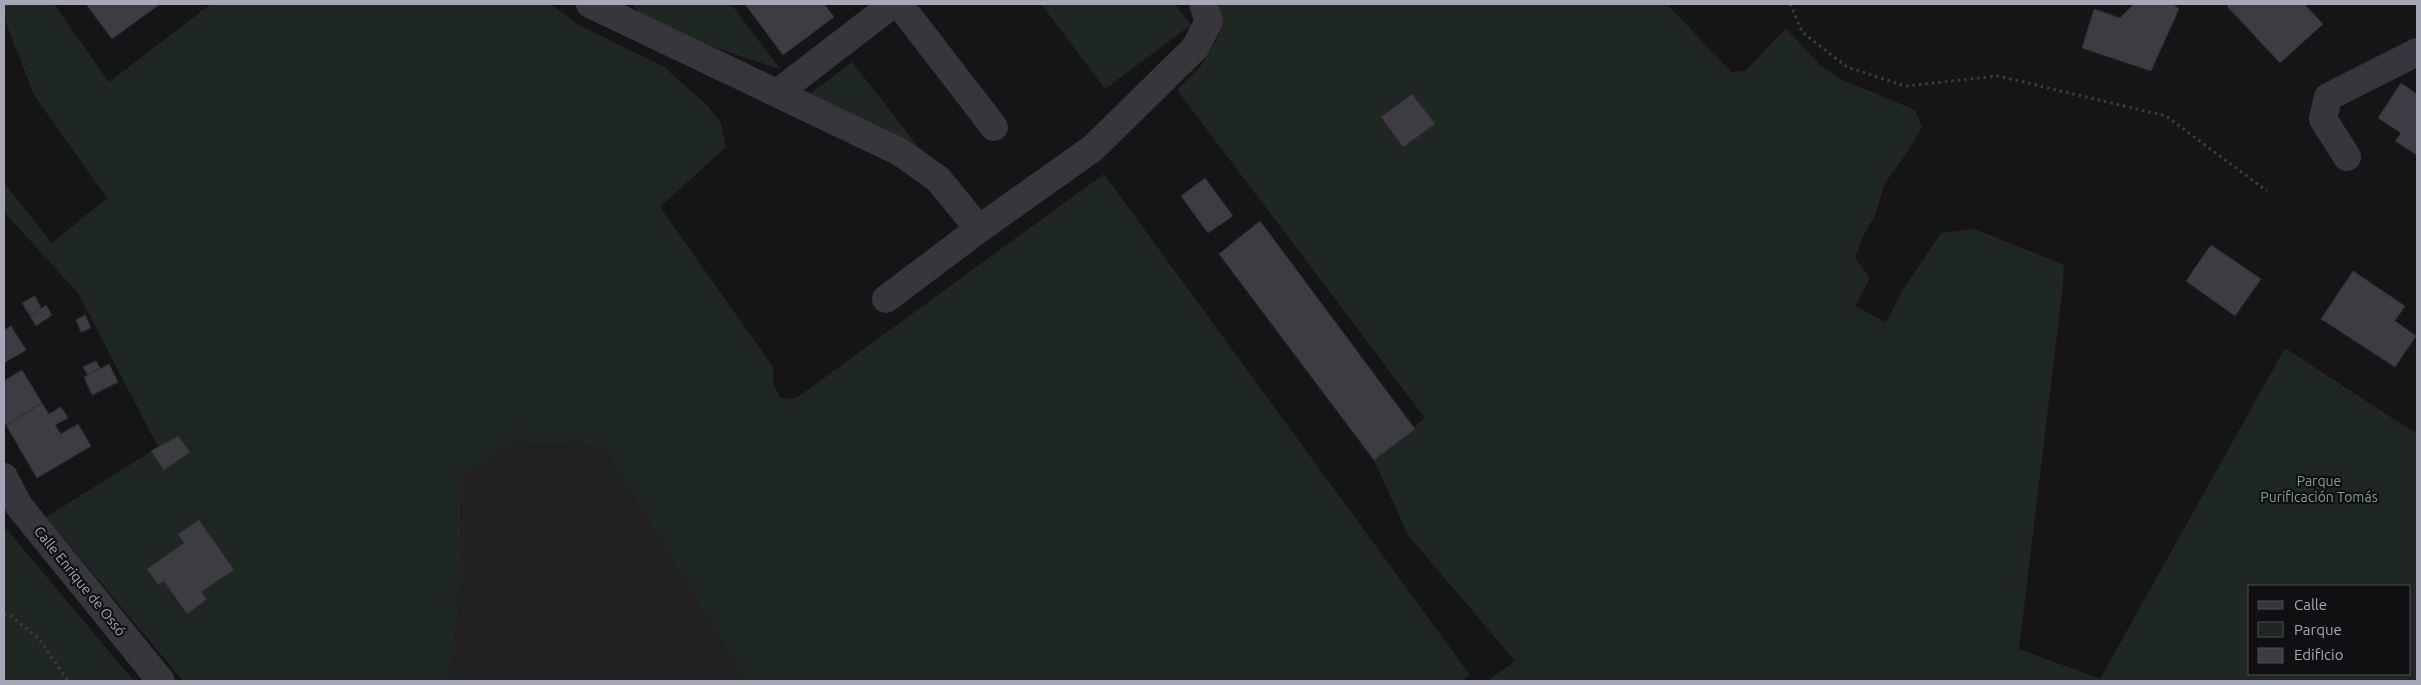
<svg xmlns="http://www.w3.org/2000/svg" width="2421" height="685" font-family="Ubuntu,sans-serif">
<style>
.built{fill:#222124}
.green{fill:#1f2722;fill-rule:evenodd}
.building{fill:#3d3c42;stroke:#302f33}
.lines{fill:none;stroke-linecap:round;stroke-linejoin:round}
.path{stroke:#3c3c43;stroke-width:3;stroke-dasharray:2.5 4;stroke-linecap:butt}
.minor{stroke:#36363c;stroke-width:28}
.labels{text-anchor:middle;dominant-baseline:central;stroke-width:4.5;stroke-linejoin:round;paint-order:stroke}
.park-label{font-size:14px;fill:#7da387;stroke:#101012}
.street-label{font-size:14px;fill:#a6a8b8;stroke:#101012}
</style>
<rect width="100%" height="100%" fill="#151517"/>
<!-- built -->
<path class="built" d="M513,444l89,1 143,236h-295l12,-104 -1,-99z"/>
<!-- green -->
<path class="green" d="M4,4h50l55,78 102,-78h339l30,22 83,40 45,40 13,17 5,24 -66,60 113,160v15l7,16 15,1 309,-225 366,501 -8,6h-717l-143,-236 -89,-1 -52,34 1,99 -12,104h-267l-137,-164 112,-70 -80,-154 -74,-81v-29l48,60 55,-45 -73,-103 -30,-77z
M632,4h99l49,65 -68,-22 -68,-28z
M1041,4h134l16,21 -86,64z
M1215,4h452l64,68 14,-1 41,-43 35,38 19,13 75,31 7,17 -16,27 -21,29 -10,33 -11,18 -9,24 15,20 -15,28 31,16 18,-34 37,-55 33,-4 90,36 -1,20 -44,364 81,30 185,-331 132,86v247h-930l28,-20 -107,-126 -34,-75 51,-42 -248,-328 23,-23 19,-32zM1411,94l23,30 -31,23 -22,-30zM2250,586h160v88h-160z
M852,62l65,83 -3,2 -102,-48 -2,-5z
M4,526l130,155h-130z"/>
<!-- building -->
<path class="building" d="M86,4h74l-48,35z
M745,4h79l10,13 -51,38z
M2134,4h39l6,5 -28,62 -69,-23 12,-39 26,9z
M2229,4h75l19,20 -43,39 -53,-57z
M2401,83l16,11v61l-22,-14 6,-8 -23,-15z
M1412,94l23,30 -32,23 -22,-30z
M1205,178l28,38 -25,17 -27,-37z
M1260,221l155,208 -41,31 -155,-206z
M2211,245l50,34 -26,37 -49,-35z
M2353,271l52,35 -10,15 21,15 -21,31 -74,-48z
M35,296l6,12 -11,8 -8,-13z
M46,305l6,10 -16,11 -6,-10z
M85,315l6,13 -10,4 -5,-12z
M11,326l15,24 -22,13v-33z
M96,361l4,7 -12,7 -5,-8z
M109,364l9,18 -26,13 -8,-18z
M22,370l20,33 -36,22 -2,-4v-40z
M42,403l7,11 12,-7 7,11 -13,7 6,9 17,-10 13,22 -54,32 -31,-53z
M178,436l12,16 -26,18 -13,-19z
M199,520l35,50 -33,22 6,7 -20,15 -23,-33 -6,4 -11,-16 37,-26 -6,-9z"/>
<g class="lines">
<!-- path -->
<path class="path" d="M1790,4l12,28 45,35 58,19 93,-10 168,40 101,75
M4,614l6,1 29,24 29,42"/>
<!-- minor -->
<path class="minor" d="M590,4l310,148 38,27 41,50 114,-81 102,-100 14,-27 -6,-17
M899,4l95,123
M777,93l116,-89
M2347,157l-24,-38 5,-22 89,-45
M886,299l93,-70
M4,477l15,29 142,175"/>
</g>
<g class="labels">
<!-- park labels -->
<g class="park-label">
<text x="2319" y="481">Parque<tspan x="2319" dy="16">Purificación Tomás</tspan></text>
</g>
<!-- street labels -->
<g class="street-label">
<text transform="translate(80 581) rotate(51)">Calle Enrique de Ossó</text>
</g>
</g>
<!-- border -->
<rect width="2421" height="685" fill="none" stroke="#a6a8b8" stroke-width="10"/>
<!-- legend -->
<rect x="2248" y="585" width="162" height="90" fill="#101012" stroke="#4c4d54"/>
<rect x="2258" y="601" width="25" height="8" fill="#36363c" stroke="#4c4d54"/>
<text x="2294" y="610" font-size="15" fill="#a6a8b8">Calle</text>
<rect x="2258" y="622" width="25" height="15" fill="#1f2722" stroke="#4c4d54"/>
<text x="2294" y="635" font-size="15" fill="#a6a8b8">Parque</text>
<rect x="2258" y="648" width="25" height="15" fill="#3d3c42" stroke="#4c4d54"/>
<text x="2294" y="660" font-size="15" fill="#a6a8b8">Edificio</text>
</svg>
